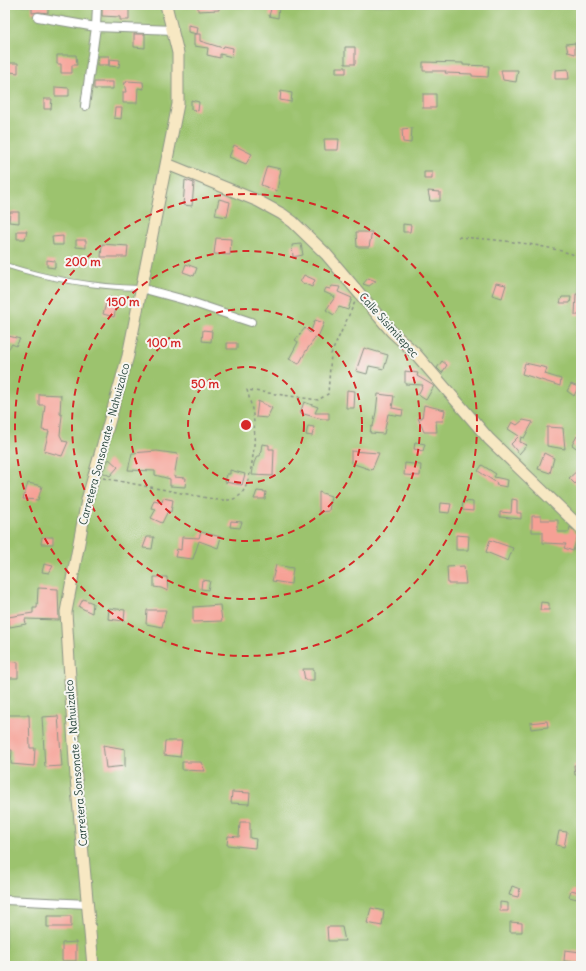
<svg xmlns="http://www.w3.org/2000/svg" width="586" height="971" font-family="Delius,sans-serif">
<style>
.green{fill:#9cc36e;stroke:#5e8051}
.building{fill:#f6a095}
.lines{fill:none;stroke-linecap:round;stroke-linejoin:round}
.lane-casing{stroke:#8a9386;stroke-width:6}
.street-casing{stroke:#8a9386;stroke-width:10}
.secondary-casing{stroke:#8a9386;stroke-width:13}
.path{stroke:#8a9386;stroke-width:1.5;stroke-dasharray:3 3;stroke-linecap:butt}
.lane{stroke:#fff;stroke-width:4}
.street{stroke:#fff;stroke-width:8}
.secondary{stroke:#f7e8c3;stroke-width:11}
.ring{fill:none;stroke:#d62828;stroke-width:2;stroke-dasharray:7 5}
.labels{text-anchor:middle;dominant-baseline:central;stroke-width:4;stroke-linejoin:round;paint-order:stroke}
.street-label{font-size:11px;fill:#1f3d34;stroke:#f6f6f2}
.centre{fill:#d62828;stroke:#f6f6f2;stroke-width:2}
.ring-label{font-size:12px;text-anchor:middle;font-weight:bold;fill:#d62828;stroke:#f6f6f2;stroke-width:4;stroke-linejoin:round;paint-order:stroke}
</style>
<rect width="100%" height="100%" fill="#f6f6f2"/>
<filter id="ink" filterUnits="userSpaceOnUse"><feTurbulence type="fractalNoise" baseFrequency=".025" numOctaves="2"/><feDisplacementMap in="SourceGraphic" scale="8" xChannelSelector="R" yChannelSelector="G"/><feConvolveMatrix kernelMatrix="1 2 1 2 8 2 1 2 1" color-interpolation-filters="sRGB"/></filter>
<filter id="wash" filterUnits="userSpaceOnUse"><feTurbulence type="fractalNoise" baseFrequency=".012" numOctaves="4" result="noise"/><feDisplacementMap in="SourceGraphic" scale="16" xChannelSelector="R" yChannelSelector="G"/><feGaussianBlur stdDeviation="0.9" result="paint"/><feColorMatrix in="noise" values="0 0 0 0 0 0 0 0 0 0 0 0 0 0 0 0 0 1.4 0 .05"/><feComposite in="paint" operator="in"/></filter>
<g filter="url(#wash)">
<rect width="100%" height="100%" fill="#f4e9d8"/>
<!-- green -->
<path class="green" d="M5,5h576v961h-576z"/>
<g id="blocks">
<!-- building -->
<path class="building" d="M32,5h16v8l-9,-1 -7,1z
M198,5h21v5l-21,1z
M272,5l7,1 -1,12 -9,-2z
M102,7l27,2v11h-9v-3l-18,-1z
M188,25l10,2 -1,7 -9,-2z
M134,34h11v14l-11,-1z
M194,34h6v7l23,7 1,-2 9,2 -1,9 -12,-3v4l-13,-3 1,-7 -14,-2z
M575,43v11l-7,-2 -2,-8z
M345,47h10v17h-10z
M57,55h19l1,10h-5v8h-11v-9h-4z
M98,56h11v9h-12z
M109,59l11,1 -1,7 -10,-1z
M423,62l40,1v2l26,1 -1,11 -16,-1v-2l-27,-1 1,-2h-23z
M5,63h13v10l-8,-1 -5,-6z
M336,67h10v6h-10z
M568,69l1,10h-14v-9z
M501,70h17l-2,12 -13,-2z
M127,81l16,1 1,7 -6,-1 -1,15h-14v-11h3l-2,-9h2z
M94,82h19v7h-19z
M55,87l14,1v8h-14z
M281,91l11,2 -1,9 -11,-2z
M423,94h13v14h-13z
M44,99h8l-1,10h-7z
M191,100l8,2 -1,9 -7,-2z
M115,108h7l-1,11 -7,-1z
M412,128l-1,15 -8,-1 -1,-13z
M324,139h15l-1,11h-13z
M234,145l18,9 -6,10 -17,-7z
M267,166l14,3 -4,22 -16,-6z
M424,172h8v7h-8z
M185,180l9,3 -2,23 -9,-1z
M428,191l12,1v9h-10z
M219,199l11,3 -3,15 -12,-2z
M10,212h9v11l-10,-1z
M403,224l8,1 -1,7h-7z
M17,231h10l-2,8h-8z
M356,232h16l-3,15h-12z
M63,236v9h-10l-1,-8z
M216,238l15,1 -1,16 -16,-1z
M76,240h10v8l-10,-1z
M102,244l26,2 -1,11h-26z
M301,244l2,11 -10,2 -1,-12z
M47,260l8,1v7l-8,-1z
M186,264l11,4 -3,8 -11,-4z
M304,275l11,5 -3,7 -12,-5z
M368,278l8,3 -7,5 -6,-2z
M496,283l10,2 -4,13 -10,-3z
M332,286l8,1 -2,5 14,6 -4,12 -9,-3 -5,8 -8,-5 9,-13 -11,-5 2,-4 4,1z
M576,294h5v21h-6z
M108,297l10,3 -4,17 -11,-3z
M562,297h9l-1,6h-10z
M315,320l9,3 -6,14h-2l-10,14 -7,13 -10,-5 9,-17 -3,-2 10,-12 5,5z
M203,330l9,1 -1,11 -9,-1z
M5,335l15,4 -4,7 -4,-2 -7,9z
M227,343h10v6h-10z
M364,348l24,7 -4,14 -15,-3 -2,8 -11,-3z
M442,361l5,4 -5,8 -5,-5z
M525,363l22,5 -2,6 16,5 -1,7 -38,-12z
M405,371l13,2 -1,3 17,10 -8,14 -8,-5 5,-10 -18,-1z
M571,384l7,3 -4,9 -7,-5z
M347,390l8,1 -1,17h-8z
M39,394l22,1 -1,19 2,1 -2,20 3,6 5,1 -6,14 -18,-5 5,-20 -7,-1 3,-25h-6z
M378,394l16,2 -2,12 11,2 -1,6 -14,-2 -4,20 -14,-1 1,-6 2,-1 3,-14z
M258,401l14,7 -5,10 -11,-1z
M304,402l14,5 -3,6h14v6h-7l-22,-6z
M424,405l21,5 -2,11h-7l1,11h-13l-6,-14h4z
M523,420l10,2 -9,16 -3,-1 -1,5 7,3 -8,9 -8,-10 8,-8 -11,-7 4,-7 5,3z
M308,426l6,1 -2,9 -6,-1z
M547,427l16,1 2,21 -18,-3z
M577,436l4,3v12l-9,-6z
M415,442l10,2 -2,7 -9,-2z
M262,444l7,1v4h5l-1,27 -21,-1 2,-12 3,-7h3z
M157,451l21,3 -4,23 12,1 -1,9 -15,-1v-7l-15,-4v-4l-27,-1 4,-17z
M351,451l28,2 -7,17 -21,-7z
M544,453l10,5 -4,15 -12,-4z
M109,459l9,8 -8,9 -8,-4z
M405,463l16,2 -1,11 -16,-1z
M482,465l14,9 -2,3 14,3 -1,7 -11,-2 1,-2 -19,-12z
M230,470l15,4 -3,11 -17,-3 2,-8h3z
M578,470l3,3v5l-6,6 -6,-6z
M28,483l14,3 -4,14 -15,-1z
M257,491l9,1 -1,7h-11z
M319,492l12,4 -2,15 -10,1z
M163,498l10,2 -2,12 -3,-1 -6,12 -11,-5 5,-9 -5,-1 3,-8 8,2z
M512,499l5,1v13h4v6l-21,-2v-5l11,1z
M463,501l10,1v9l-11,-1z
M441,503l10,1 -2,9 -9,-1z
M532,516h9v4h17v12h11l1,-5 8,7 -5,17 -9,-3 2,-4 -23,-1v-11h-11z
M231,521l11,1 -2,6 -10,-1z
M201,532l20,5 -3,11 -19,-7 -6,18 -18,-2 2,-8 4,1 1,-13 17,1z
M456,535l13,1 -1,14h-12z
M42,537h11v7h-12z
M147,537h7l-2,12 -9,-1z
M490,540l23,8 -5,13 -22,-9z
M44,564l9,2 -4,7 -7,-1z
M276,565l17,3 -2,16 -19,-3z
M464,566l2,18h-18l-1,-17z
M154,577h13l1,14 -7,-3 -7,-1z
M202,580l8,1 -2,9 -7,-1z
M38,588l20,1 1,31 -34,-1 1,5 -16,3 -2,-10 25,-4v-5h4z
M83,599l10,4 -1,10 -13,-6z
M541,602l8,1v7h-9z
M220,605l2,16 -29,1v-15z
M109,608l16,2 -1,11 -16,-2z
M147,610h19l-4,17 -16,-3z
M5,661l13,1v16h-13z
M303,669h11v11h-9z
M5,715h24l1,33h5l-1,18 -23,-2 1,-14h-7z
M58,716l4,50 -17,1 -3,-50z
M547,721l1,6 -17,2 -1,-6z
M165,741h17l-2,16 -16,-2z
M103,745l22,4v17l-19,2z
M182,762h19l4,9 -23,-1z
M574,765h7v10h-6z
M232,792l18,1 -1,11 -18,-1z
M240,822h10v16l6,1 -1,9 -28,-3 1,-9 11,1z
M559,831l8,1 -3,15 -8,-2z
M512,886l8,3 -2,8 -9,-2z
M571,890l8,2 -2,7 -8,-2z
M500,902l8,1v8h-8z
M371,908l13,3 -2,15 -15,-3z
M47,916h24v11h-24z
M510,922l12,1v9h-12z
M327,927h15l3,14h-17z
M76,942v19h-14v-18z
M565,950l16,2v11l-17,-2z"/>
</g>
</g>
<g filter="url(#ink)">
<use href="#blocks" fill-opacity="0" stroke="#8a9386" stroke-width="1"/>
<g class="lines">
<!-- lane casing -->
<g class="lane-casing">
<path id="lane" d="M5,265c44,14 90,22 135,23"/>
</g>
<!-- street casing -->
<g class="street-casing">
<path id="street" d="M38,17l58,10 78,3
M85,106l11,-79 1,-22
M141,288l44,12 66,22
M5,900l83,4"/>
</g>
<!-- secondary casing -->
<g class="secondary-casing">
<path id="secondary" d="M167,164l91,37 24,13 11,8 33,32 66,78 23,21 74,86 92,89
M93,966l-17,-189 -10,-165 21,-112 41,-144 50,-252v-51l-12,-48"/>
</g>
<!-- path -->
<path class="path" d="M458,237c42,3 83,6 123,20
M103,478l115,22c8,0 15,1 21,-4 13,-9 17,-58 15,-73 -1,-11 -4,-23 -7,-33l71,10 10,-6 3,-40 24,-52"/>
<!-- lane -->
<use href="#lane" class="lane"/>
<!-- street -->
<use href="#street" class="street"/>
<!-- secondary -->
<use href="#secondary" class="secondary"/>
</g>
</g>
<!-- distance rings -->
<g class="ring">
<circle cx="246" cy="425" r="58"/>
<circle cx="246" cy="425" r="116"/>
<circle cx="246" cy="425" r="174"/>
<circle cx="246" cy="425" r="231"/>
</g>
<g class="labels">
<!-- street labels -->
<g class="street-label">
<text transform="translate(389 325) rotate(48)">Calle Sisimitepec</text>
<text transform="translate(104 444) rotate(-75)">Carretera Sonsonate - Nahuizalco</text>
<text transform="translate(76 763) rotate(-95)">Carretera Sonsonate - Nahuizalco</text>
</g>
</g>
<circle cx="246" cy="425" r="6" class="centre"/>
<g class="ring-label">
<text x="83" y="266">200 m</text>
<text x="123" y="306">150 m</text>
<text x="164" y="347">100 m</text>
<text x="205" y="388">50 m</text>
</g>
<!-- margin -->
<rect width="586" height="971" fill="none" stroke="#f6f6f2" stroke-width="20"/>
</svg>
